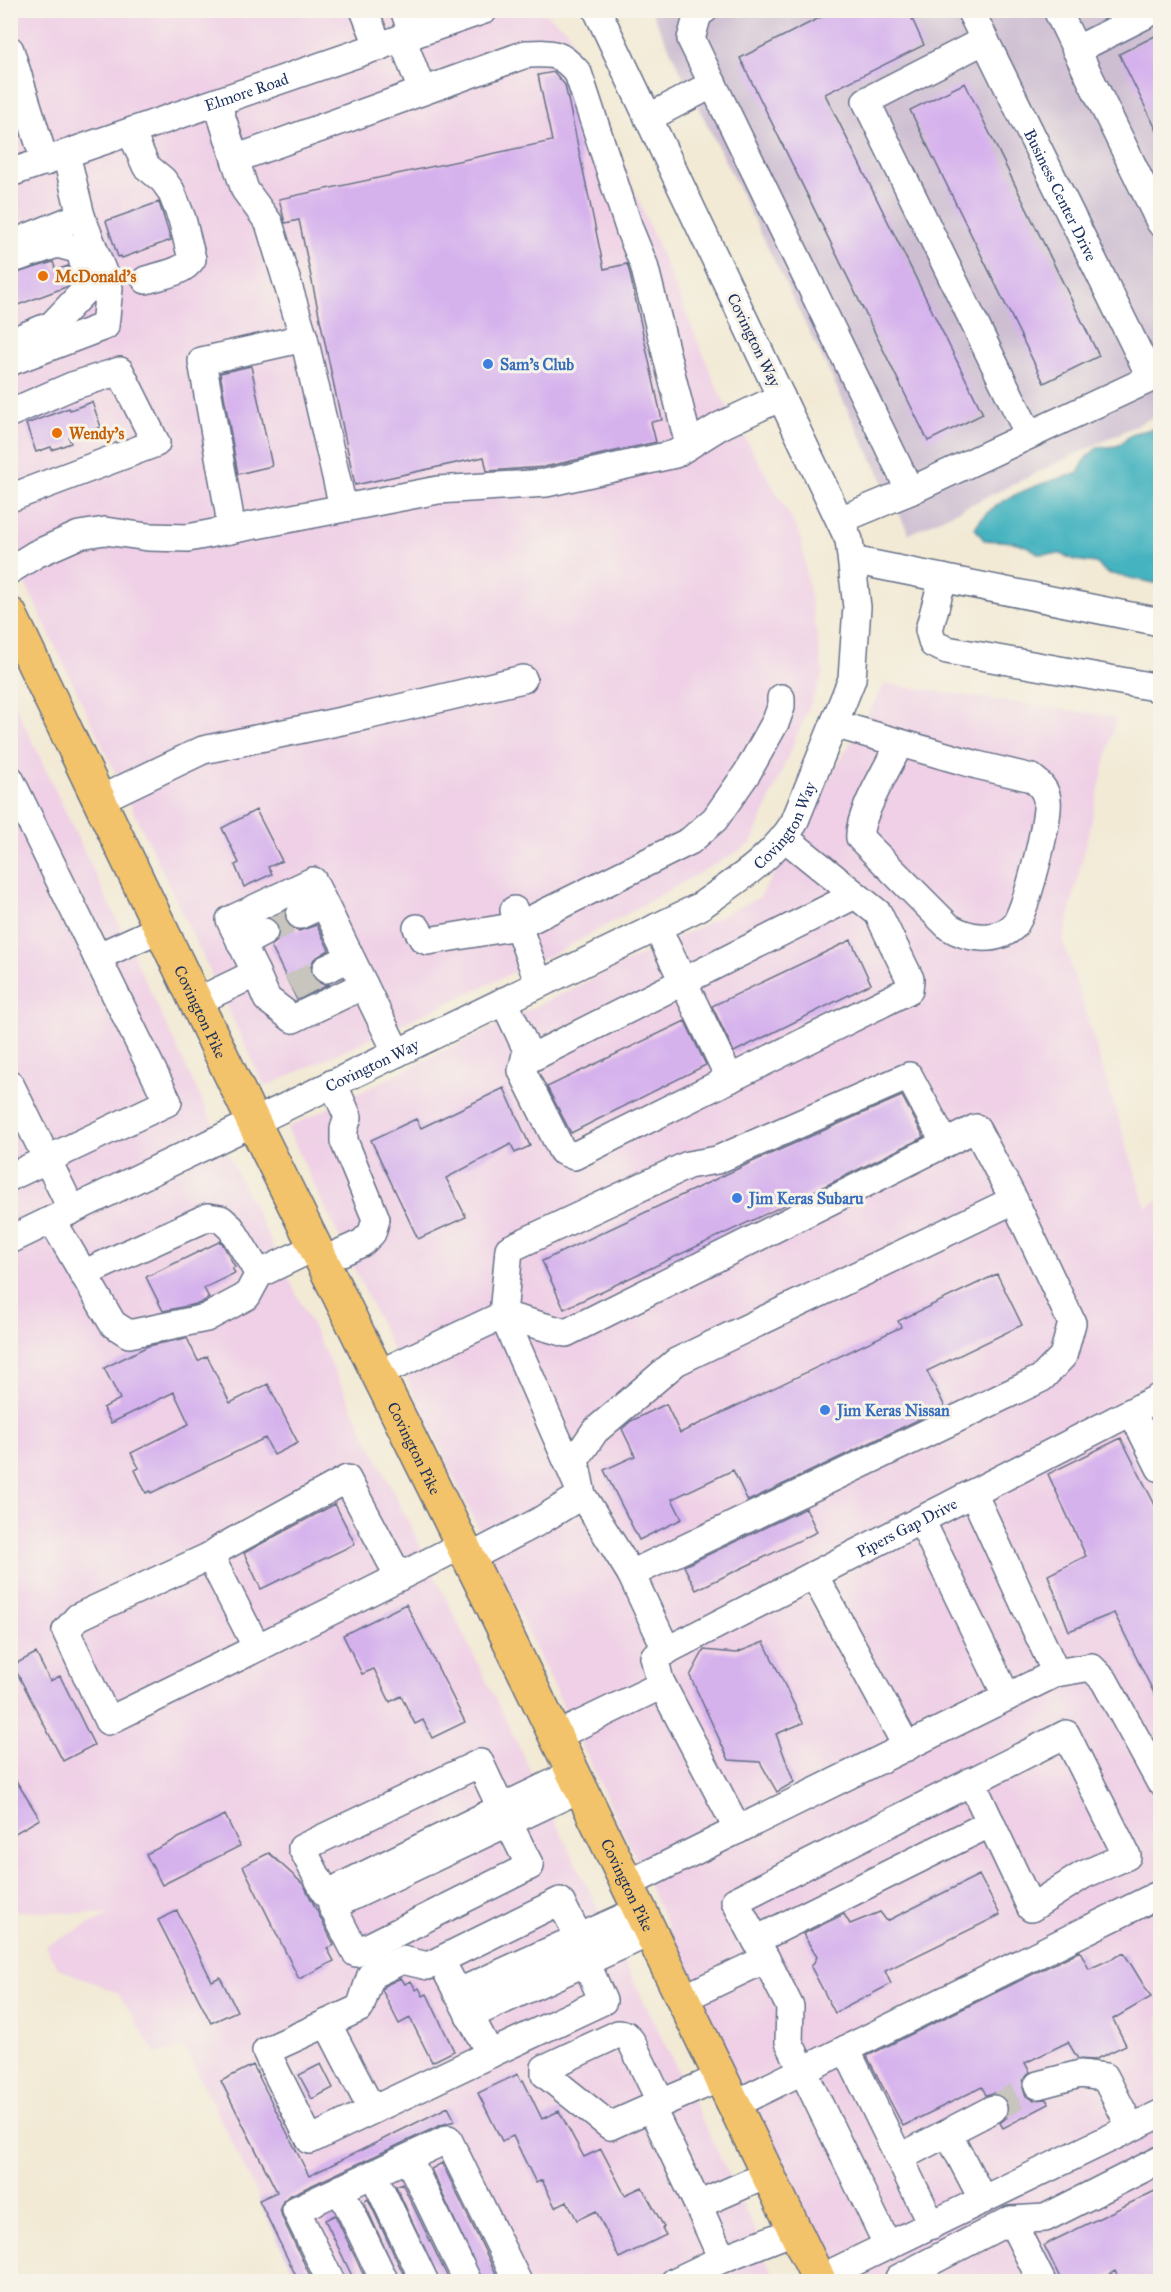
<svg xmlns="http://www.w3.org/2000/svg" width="1171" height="2292" font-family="'IM FELL Great Primer',serif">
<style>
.built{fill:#efd0e6}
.industrial{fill:#cdbed2}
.water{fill:#45b3c0;stroke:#30718f;stroke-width:1.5}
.building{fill:#d6b2ed}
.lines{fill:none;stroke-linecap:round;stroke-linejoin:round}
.minor-tunnel{stroke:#c7c5bd;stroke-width:27;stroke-dasharray:27 14;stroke-linecap:butt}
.minor-casing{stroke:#667088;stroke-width:30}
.major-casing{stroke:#667088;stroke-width:36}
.minor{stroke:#fff;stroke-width:27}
.major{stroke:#f2c36a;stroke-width:33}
.food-dot{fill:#e8710a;stroke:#f7f3e8;stroke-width:2}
.shop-dot{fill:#3f7fe0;stroke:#f7f3e8;stroke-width:2}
.labels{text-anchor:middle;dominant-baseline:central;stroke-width:6;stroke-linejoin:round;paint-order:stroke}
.street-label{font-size:16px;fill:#1b2f5e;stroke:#f7f3e8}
.food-label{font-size:16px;font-weight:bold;fill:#c56008;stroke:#f7f3e8;text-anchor:start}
.shop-label{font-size:16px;font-weight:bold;fill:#366cbe;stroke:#f7f3e8;text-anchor:start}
</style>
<rect width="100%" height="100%" fill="#f7f3e8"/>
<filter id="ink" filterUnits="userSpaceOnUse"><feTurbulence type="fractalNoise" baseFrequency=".0167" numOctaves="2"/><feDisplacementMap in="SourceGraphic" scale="12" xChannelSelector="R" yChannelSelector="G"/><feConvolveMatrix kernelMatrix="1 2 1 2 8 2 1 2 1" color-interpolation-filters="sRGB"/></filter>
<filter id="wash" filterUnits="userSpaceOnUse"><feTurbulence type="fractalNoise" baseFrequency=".008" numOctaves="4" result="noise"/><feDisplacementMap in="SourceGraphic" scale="24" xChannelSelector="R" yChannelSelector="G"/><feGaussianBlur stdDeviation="1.35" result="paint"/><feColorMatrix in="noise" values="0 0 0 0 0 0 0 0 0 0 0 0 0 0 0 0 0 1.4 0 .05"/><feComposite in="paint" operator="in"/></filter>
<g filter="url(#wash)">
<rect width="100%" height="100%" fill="#f2ead5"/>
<!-- built -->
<path class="built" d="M11,11h530l26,18 152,363 81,142 23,140 -72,170 -189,106 -297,137 -254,-534z
M885,684l231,33 -53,224 83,266 14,-7v1081h-332l-177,-391 -364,-762 473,-231z
M10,694l203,430 496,1010 45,95 21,52h-475l-115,-233 -29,6 -38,-61 -60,-25 -13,-22 65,-32 -99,-3z"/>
<!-- industrial -->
<path class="industrial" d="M651,11h509v403l-251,120z"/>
<!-- water -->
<path class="water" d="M1160,424v160l-53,-11 -11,-10 -22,-3 -13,-6h-22c-19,-15 -32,-12 -55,-14l-9,-12c16,-30 72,-47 103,-55l8,-15 11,-10 20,-2 17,-13 19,-4z"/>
<g id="blocks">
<!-- building -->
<path class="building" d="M835,10h73l16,35 -99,49 158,320 -55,27 -188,-383z
M1161,33v106l-42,-85z
M554,72l11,13 39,184 23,-5 2,6 33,150 -11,2 5,20 -112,25 -57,4 -3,-14 -129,28 -56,-265 -14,3 -6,-24 273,-58 -14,-66z
M965,83l134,273 -55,27 -134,-273z
M159,202l12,38 -49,18 -1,-2 -3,1 -12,-36z
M53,262l3,8 12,-4 4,15 -6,6 -56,21v-33z
M251,366l21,100 -34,8 -18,-101z
M92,402l9,25 -32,11 2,5 -19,7 -1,-3 -15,5 -10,-28 43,-16 1,2z
M256,810l26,51 -14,6 4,7 -28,13 -9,-22 4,-2 -17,-35z
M285,912l1,9 5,7 8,3 18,-6 12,25 -15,9 -4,9 2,7 4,6 8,4 6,-1 -33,16 -26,-54 6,-5 3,-9 -2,-8 -7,-6z
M851,940l20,44 -137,68 -22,-46z
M685,1021l21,44 -135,68 -24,-46z
M504,1088l26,58 -15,7 -4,-9 -65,34 20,39 -48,22 -47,-99 45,-21 5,9z
M902,1096l22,41 -101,50 -259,122 -22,-48 210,-99z
M221,1241l14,26 -3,1 3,5 -31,15 5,10 -8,5 -38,8 -17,-34z
M997,1274l25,51 -95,46 18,36 -197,94 -15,-31 -61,29 10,20 -43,21 -35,-70 31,-14 -13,-27 9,-8 35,-17 14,29 221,-106 -3,-6z
M187,1338l11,23 9,-5 23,47 38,-19 30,59 -24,12 -9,-17 -114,55 -1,-2 -4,2 -11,-23 4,-2 -8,-15 58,-29 -15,-32 -63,31 -8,-15 17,-9 -16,-31 44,-22z
M1121,1438l40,79v190l-47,-94 -45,18 -21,-56 38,-19 -38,-82z
M335,1504l20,40 -94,45 -17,-36z
M806,1508l11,24 -121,58 -12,-24z
M406,1604l59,118 -33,16 -9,-18 -8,4 -14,-28 -11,6 -16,-33 -12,5 -19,-39z
M764,1642l39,81 -27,11 18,48 -17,10 -17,-30 -31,-2 -39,-84 14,-26 32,3z
M36,1653l14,28 10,-5 34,69 -31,16 -50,-96z
M10,1771l30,48 -30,17z
M225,1815l15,31 -78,39 -16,-31z
M269,1853l35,32 30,60 -7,3 7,13 -35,18 -56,-113z
M979,1875l21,40 -115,56 6,13 -56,29 -24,-46 6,-10 -14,-23 41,-20 6,10 30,-12 7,9z
M177,1911l35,70 8,-4 17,34 -26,12 -53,-103z
M1080,1951l9,18 35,-16 27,44 -38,22 13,26 -32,15 -16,-1 -10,-17 -43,21 5,9 -7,9v7l3,8 8,4 12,-1 3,5 -46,24 -3,-5 7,-6 2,-8 -2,-7 -6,-7 -8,-2 -7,2 -4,-8 -79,39 -36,-70z
M401,1978l4,6 6,-3 5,9 3,-2 4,8 4,-2 27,57 -22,11 -22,-44 -11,6 -17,-34 2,-4z
M321,2064l12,24 -21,11 -13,-24z
M253,2065l56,111 139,-69 7,14 -14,4 -107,50 -45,21 -6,5 -3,7 2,9 31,65h-14l-40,-82 18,-8 -56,-111z
M518,2074l3,7 2,-1 19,39 17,-8 25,46 17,-8 24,46 17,-8 22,40 -2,1 4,7 -47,23 -23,-47 -19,9 -10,-19 -12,6 -13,-27 -6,3 -23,-47 -11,5 -24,-48z
M442,2163l58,119h-17l-52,-113z
M402,2183l48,99h-10l-44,-96z
M1161,2188v94h-40l-6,-11 -19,11h-34l-18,-37z
M368,2199l39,83h-7l-36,-80z
M335,2215l32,67h-12l-30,-62z"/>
</g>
</g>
<g filter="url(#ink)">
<use href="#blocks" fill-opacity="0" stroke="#667088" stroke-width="1.5"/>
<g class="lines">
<!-- minor-tunnel -->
<path class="minor-tunnel" d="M264,932l36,-17
M291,988l35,-19
M993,2109l45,-24"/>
<!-- minor casing -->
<g class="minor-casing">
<g id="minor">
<path d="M364,10l15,37"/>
<path d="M404,10l9,25"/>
<path d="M704,10l-6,4 -7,25 219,452"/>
<path id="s1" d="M970,10l181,368"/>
<path d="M1057,10l103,212"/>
<path d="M402,38l20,53"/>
<path d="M985,40l-119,61 163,334"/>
<path d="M10,50l35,112"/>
<path d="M1076,50l79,-40"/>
<path d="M217,102l18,57 291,-105c27,-1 34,-2 52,19l52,158 14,34 45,180"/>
<path d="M648,118l65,-34"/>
<path d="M131,132l15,34 17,14 8,11 11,28 10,40c-9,14 -31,16 -46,21"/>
<path d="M235,159l10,31 24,33 35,115"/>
<path id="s2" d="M10,173l474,-163"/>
<path d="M26,238l55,-22 -15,-62"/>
<path d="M10,260l47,-16 23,6 9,36 -37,39 -42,17"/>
<path d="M10,362l95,-36 4,-38 -28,-72"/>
<path d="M10,413l62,-27 48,-15 36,72 -146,55"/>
<path d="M840,520l70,-29 250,-117"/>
<path d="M230,530l-1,-18 -27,-151 102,-23 39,169"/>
<path d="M852,560l308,62"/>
<path d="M10,570l26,-16 43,-19 26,-4 43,6 40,1 250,-48 108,-7 129,-29 45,-28 61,-29"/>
<path d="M943,578l-14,52 4,14 14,6 213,38"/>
<path d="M834,724l143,41 55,13c8,6 14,12 15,22 3,16 -22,118 -34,127 -18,16 -46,11 -64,0l-89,-89c-3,-21 30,-74 40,-95"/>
<path d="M10,779l158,323 -158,75"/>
<path d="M99,800l104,-50 167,-35 153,-36"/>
<path d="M514,910l4,16 21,58"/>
<path d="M300,915l24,-11"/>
<path d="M657,927l73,152"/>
<path d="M417,928l6,11 5,2 90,-15 172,-85 25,-22 32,-46 29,-52 5,-14v-9"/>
<path d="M241,944l23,-12"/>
<path d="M97,957l64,-29"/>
<path d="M326,969l24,-11"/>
<path d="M256,973l-26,-53 83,-39 51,104"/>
<path d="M504,1001l23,49 -5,21 40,80 12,5 335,-166 1,-11 -32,-66 -93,-75"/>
<path d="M196,1002l60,-29 11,26 26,20 71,-34 33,68"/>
<path d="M525,1061l330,-166"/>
<path d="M10,1084l62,126"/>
<path d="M945,1143l-36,-67 -192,84 -29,5 -179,84 -6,66 79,180 49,79 411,-196 21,-22 9,-33 -58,-123"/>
<path d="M52,1220l61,104 16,10 77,-16 41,-22 12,-22 56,-27"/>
<path id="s3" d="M10,1240l689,-333c35,-25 72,-47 95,-84l58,-144 5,-72 -8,-67 -252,-530"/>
<path d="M322,1261l40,-18 10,-10 4,-14 -32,-78v-12l4,-12 -15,-34"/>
<path d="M83,1274l125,-57 13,2 10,9 28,46"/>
<path d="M378,1374l125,-59 63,18 410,-205 38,72 -338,162 -81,69 -20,29 7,35 -44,27 -69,36"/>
<path d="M1132,1412l28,56"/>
<path d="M973,1493l83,180"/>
<path d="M921,1520l86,177"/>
<path d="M210,1556l13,-9 124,-68 52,98"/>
<path d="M631,1574l36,77"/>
<path d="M814,1575l93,172"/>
<path d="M257,1648l-47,-92 -132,61 -12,14 42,90c119,-58 237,-116 354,-176"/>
<path d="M556,1736l106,-51"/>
<path d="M480,1763l21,45 -175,86 -24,-46z"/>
<path d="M574,1773l-73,35 29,58 -174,87 -24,-47 249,-118"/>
<path id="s4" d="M738,1830l-78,-149 -6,-24 506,-260"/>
<path d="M628,1884l428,-211 35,-6 13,13 56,102"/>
<path d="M756,1940l235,-117"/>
<path d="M766,1959l24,48 -1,35 99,204"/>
<path d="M441,1961l49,93 -180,86 -44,-89 94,-43 11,-33 31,-15 26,6 132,-65 19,36"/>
<path d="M457,1993l183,-83"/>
<path d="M684,1998l82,-39 -31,-58 331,-167 61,122 -44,19 -52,33 -60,-127"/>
<path d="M469,2016l182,-84"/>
<path d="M327,2023l45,87"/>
<path d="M846,2049l86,176"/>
<path d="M490,2054l113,-53 -17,-39"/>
<path d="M1038,2085l42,-11 25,3 26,51"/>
<path d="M661,2103l-30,-62 -5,-6 -8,-1 -73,34v6l65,52c37,-17 75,-33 112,-49"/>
<path d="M735,2104l425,-210"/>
<path d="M651,2107l47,98"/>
<path d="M948,2133l35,67"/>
<path d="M408,2158l60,124"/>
<path d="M899,2158l94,-49"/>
<path d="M373,2174l52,108"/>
<path d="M340,2189l45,93"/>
<path d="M1011,2220l34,-2 115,-58"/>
<path d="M722,2259l-24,-54 71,-31"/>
<path d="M819,2279l341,-165"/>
<path d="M331,2282l-35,-72 152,-71 70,143"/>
<path d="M674,2282l48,-23 74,-29"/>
<path d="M901,2282l-2,-4 112,-58 31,62"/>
</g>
</g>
<!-- major casing -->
<g class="major-casing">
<g id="major">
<path id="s5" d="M10,614l243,507 239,484 328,677"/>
</g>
</g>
<!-- minor -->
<use href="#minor" class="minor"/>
<!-- major -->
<use href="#major" class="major"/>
</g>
</g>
<!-- markers -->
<g class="food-dot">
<circle cx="43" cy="276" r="6"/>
<circle cx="57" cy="433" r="6"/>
</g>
<g class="shop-dot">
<circle cx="488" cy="364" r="6"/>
<circle cx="737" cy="1198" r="6"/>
<circle cx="825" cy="1410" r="6"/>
</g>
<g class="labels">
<!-- street labels -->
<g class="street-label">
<text stroke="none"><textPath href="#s2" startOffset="250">Elmore Road</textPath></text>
<text stroke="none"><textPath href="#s1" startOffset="206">Business Center Drive</textPath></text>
<text transform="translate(754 340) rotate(64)">Covington Way</text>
<text stroke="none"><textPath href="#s3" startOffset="886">Covington Way</textPath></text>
<text stroke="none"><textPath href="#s5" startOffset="441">Covington Pike</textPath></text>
<text stroke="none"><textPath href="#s3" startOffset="402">Covington Way</textPath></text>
<text stroke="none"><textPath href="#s5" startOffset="927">Covington Pike</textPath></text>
<text stroke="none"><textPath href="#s4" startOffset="477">Pipers Gap Drive</textPath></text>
<text stroke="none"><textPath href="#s5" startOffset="1413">Covington Pike</textPath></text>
</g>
<!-- food labels -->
<g class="food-label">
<text x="55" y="276">McDonald's</text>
<text x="69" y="433">Wendy's</text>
</g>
<!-- shop labels -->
<g class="shop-label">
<text x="500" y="364">Sam's Club</text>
<text x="749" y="1198">Jim Keras Subaru</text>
<text x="837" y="1410">Jim Keras Nissan</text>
</g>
</g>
<!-- margin -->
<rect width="1171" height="2292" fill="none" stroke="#f7f3e8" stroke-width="36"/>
</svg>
